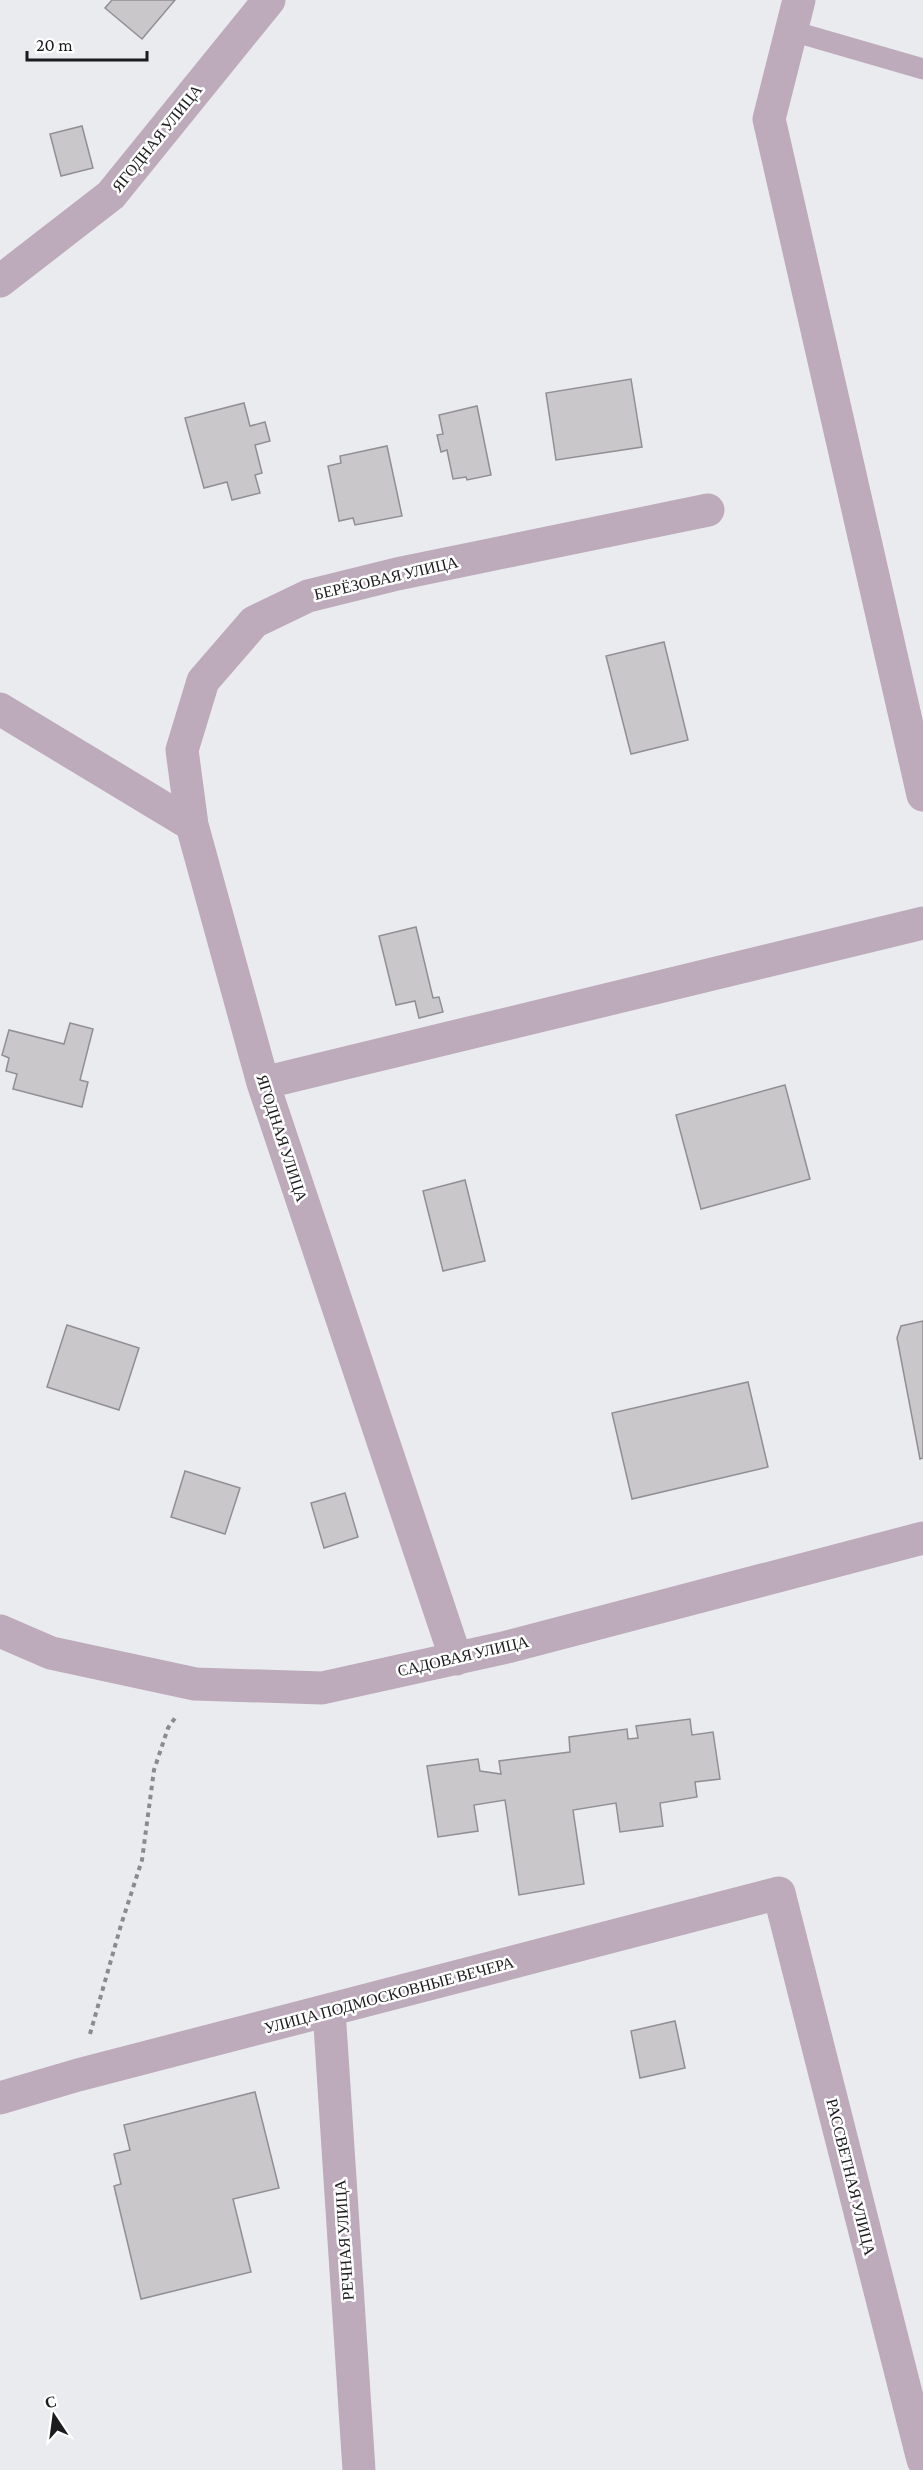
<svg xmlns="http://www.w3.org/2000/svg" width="923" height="2470" font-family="'Crimson Pro',serif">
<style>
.building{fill:#c9c7ca;stroke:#918f92;stroke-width:1.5}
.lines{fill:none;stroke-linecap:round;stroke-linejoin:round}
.path{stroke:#8a8b8e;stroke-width:4;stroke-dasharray:4.5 4.5;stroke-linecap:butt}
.lane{stroke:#bdaabb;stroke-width:21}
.street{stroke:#bdaabb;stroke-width:33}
.labels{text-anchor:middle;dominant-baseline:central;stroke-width:5;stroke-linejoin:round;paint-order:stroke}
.street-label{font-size:16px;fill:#1b1b1d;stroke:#fff}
</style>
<rect width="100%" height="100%" fill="#eaebef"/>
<!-- building -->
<path class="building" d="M112,0h63l-33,39 -37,-31z
M82,126l11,42 -32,8 -11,-42z
M631,379l11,68 -86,13 -10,-67z
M244,403l6,23 15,-4 5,19 -15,4 7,28 -7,2 5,18 -28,7 -5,-18 -23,6 -19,-70z
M477,406l14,69 -24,5 -1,-3 -13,2 -6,-29 -6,2 -4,-17 6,-1 -4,-19z
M387,446l15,70 -47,9 -2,-7 -14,3 -11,-55 13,-3 -1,-7z
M664,642l24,98 -57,14 -25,-98z
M416,927l17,71 6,-1 4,15 -24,6 -4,-17 -19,4 -17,-69z
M70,1023l23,6 -13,51 8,2 -6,25 -69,-18 4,-15 -11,-3 3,-13 -7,-3 7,-25 55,14z
M785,1085l25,94 -109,30 -25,-94z
M465,1180l20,81 -42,10 -20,-80z
M923,1321v137l-3,1 -23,-121 4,-12z
M67,1325l72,23 -20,62 -72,-23z
M748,1382l20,85 -136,32 -20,-86z
M185,1471l55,17 -15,46 -54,-17z
M345,1493l13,44 -34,11 -13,-45z
M690,1719l2,16 21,-3 7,47 -25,3 2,15 -37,6 3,23 -43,6 -4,-29 -43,7 11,74 -65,11 -14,-95 -31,5 4,26 -40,6 -11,-71 51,-7 2,12 21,3 -2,-13 71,-9 -1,-15 58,-8 1,10 10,-1 -2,-12z
M675,2021l10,47 -45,10 -9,-47z
M255,2092l24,96 -46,11 18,73 -110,27 -27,-113 7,-2 -7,-30 16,-4 -6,-25z"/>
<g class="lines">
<!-- path -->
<path class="path" d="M90,2034l31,-109 21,-65 12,-90 14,-42 7,-10"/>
<!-- lane -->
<path class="lane" d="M792,31l131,38"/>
<!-- street -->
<path class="street" d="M799,0l-30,119 154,676
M0,281l111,-86 158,-195
M0,709l192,116 71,258 193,576
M192,825l-10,-75 21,-69 51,-59 54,-26 89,-22 311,-64
M263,1083l660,-160
M0,1631l51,22 144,31 127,4 185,-41 416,-109
M329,2010l30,460
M0,2098l78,-23 701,-182 144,567"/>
</g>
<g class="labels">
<!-- street labels -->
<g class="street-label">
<text transform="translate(157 138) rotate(-51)">ЯГОДНАЯ УЛИЦА</text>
<text transform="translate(386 578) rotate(-13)">БЕРЁЗОВАЯ УЛИЦА</text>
<text transform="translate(282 1138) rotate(72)">ЯГОДНАЯ УЛИЦА</text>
<text transform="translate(463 1656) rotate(-13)">САДОВАЯ УЛИЦА</text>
<text transform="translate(389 1995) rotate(-15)">УЛИЦА ПОДМОСКОВНЫЕ ВЕЧЕРА</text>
<text transform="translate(851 2177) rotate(76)">РАССВЕТНАЯ УЛИЦА</text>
<text transform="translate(344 2240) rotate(-94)">РЕЧНАЯ УЛИЦА</text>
</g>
</g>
<!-- north arrow -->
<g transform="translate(54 2416) rotate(347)" stroke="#ffffff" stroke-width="4.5" paint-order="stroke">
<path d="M0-4.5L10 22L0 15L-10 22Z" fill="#1b1b1d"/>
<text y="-9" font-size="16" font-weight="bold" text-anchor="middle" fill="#1b1b1d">С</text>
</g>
<!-- scale -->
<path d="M27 51v9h120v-9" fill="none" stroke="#1b1b1d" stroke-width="3"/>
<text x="36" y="51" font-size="18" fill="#1b1b1d" stroke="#ffffff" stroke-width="4.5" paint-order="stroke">20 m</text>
</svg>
